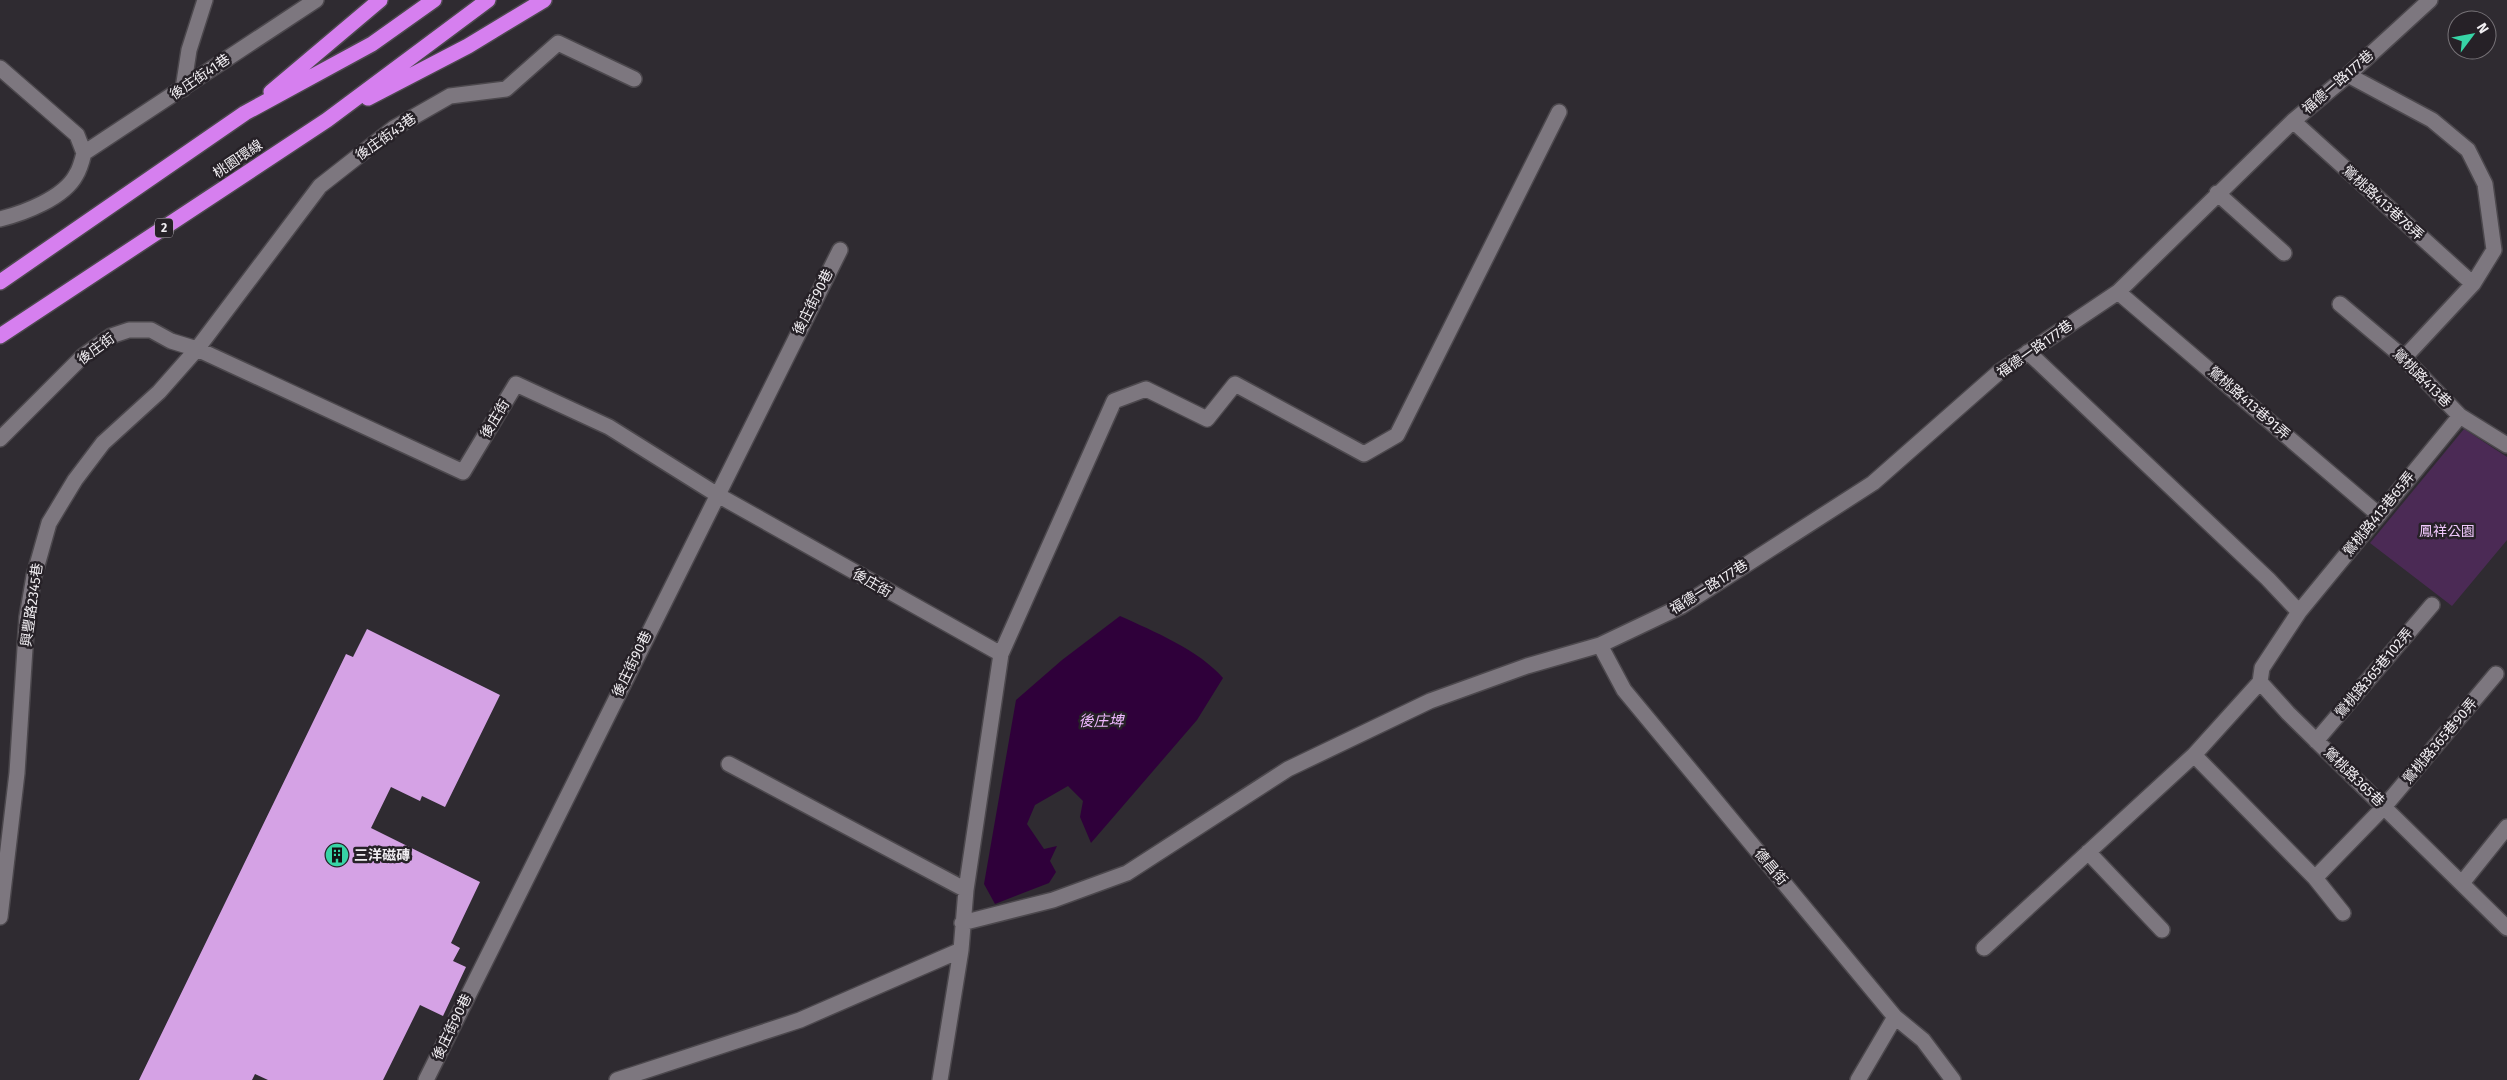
<svg xmlns="http://www.w3.org/2000/svg" width="2507" height="1080" font-family="'Fira Sans','Noto Sans TC',sans-serif">
<style>
.green{fill:#4b2a55}
.water{fill:#2f003a}
.building{fill:#d5a2e5}
.lines{fill:none;stroke-linecap:round;stroke-linejoin:round}
.minor-casing{stroke:#4c484d;stroke-width:18}
.highway-casing{stroke:#4c484d;stroke-width:18}
.minor{stroke:#7d777f;stroke-width:15}
.highway{stroke:#d67fef;stroke-width:15}
.labels{text-anchor:middle;dominant-baseline:central;stroke-width:5;stroke-linejoin:round;paint-order:stroke}
.shield{fill:#262127;stroke:#b4b0b5;stroke-width:1}
.shield-label{font-size:12px;font-weight:bold;fill:#f1eef2}
.street-label{font-size:14px;fill:#f1eef2;stroke:#262127}
.park-label{font-size:14px;fill:#f0c8fc;stroke:#262127}
.poi-label{font-size:14px;font-weight:bold;fill:#f1eef2;stroke:#262127;text-anchor:start}
.water-label{font-size:15px;font-style:italic;fill:#eeb8fe;stroke:#262127}
</style>
<rect width="100%" height="100%" fill="#2f2b31"/>
<!-- green -->
<path class="green" d="M2464,429l43,28v83l-55,66 -82,-63z"/>
<!-- water -->
<path class="water" d="M1120,616c33,15 79,34 103,62l-26,42 -106,123 -11,-26 3,-16 -15,-15 -33,19 -8,19 17,25 13,-3 -7,15 6,11 -7,11 -54,21 -11,-20 32,-184 46,-40z"/>
<!-- building -->
<path class="building" d="M367,629l133,66 -55,112 -23,-11 -2,5 -29,-14 -20,41 109,54 -29,61 9,5 -7,13 13,6 -23,49 -23,-11 -37,75h-115l-13,-6 -3,6h-113l207,-426 7,3z"/>
<g class="lines">
<!-- minor casing -->
<g class="minor-casing">
<path id="minor" d="M0,68l77,67 7,18c-2,8 -4,16 -8,22 -12,23 -52,38 -76,44
M2348,75l84,45 36,30 17,34 9,66 -21,34 -69,74
M183,89l6,-39 16,-50
M2293,121l180,163
M84,153l232,-153
M2217,193l67,60
M2118,292l261,223
M2340,304l64,54 56,58 47,29
M2028,352l240,227 31,33
M2460,416l-161,196 -37,56 -2,14 28,31 219,215
M0,439l83,-83 28,-20 18,-6h22l20,11 26,8 266,123 53,-88 93,43 107,67 285,160
M1600,645l24,45 271,327 28,23 30,40
M2316,741l116,-136
M2194,755l121,123 69,-71 112,-133
M729,764l237,126
M2088,852l74,78
M2315,878l28,35
M2462,883l45,-56
M0,917l17,-144 10,-156 7,-41 15,-53 26,-43 28,-37 56,-51 38,-43 123,-163 74,-58 56,-32 56,-7 52,-46 76,36
M962,923l91,-23 74,-27 161,-104 142,-68 97,-35 73,-21 82,-39 191,-123 126,-111 119,-80 175,-171 55,-46 82,-75
M1984,948l210,-193 66,-73
M426,1080l414,-830
M617,1080l183,-60 161,-70
M940,1080l21,-130 5,-60 35,-236 113,-253 32,-12 61,30 28,-35 129,70 33,-19 162,-323
M1858,1080l37,-63"/>
</g>
<!-- highway casing -->
<g class="highway-casing">
<path id="highway" d="M271,92l109,-92
M368,98l100,-52 76,-46
M0,282l245,-169 127,-69 62,-44
M0,336l327,-216 161,-120"/>
</g>
<!-- minor -->
<use href="#minor" class="minor"/>
<!-- highway -->
<use href="#highway" class="highway"/>
</g>
<!-- icons -->
<defs>
<g id="building-disc" transform="scale(1.25)"><circle r="9.5" fill="#37d4a6" stroke="#262127"/><path d="M-4-6H4V6H1V3H-1V6H-4ZM-2.5-4.3h1.7v1.8h-1.7ZM.8-4.3h1.7v1.8H.8ZM-2.5-1h1.7V.8h-1.7ZM.8-1h1.7V.8H.8Z" fill="#111"/></g>
</defs>
<g fill-rule="evenodd">
<use href="#building-disc" x="337" y="855"/>
</g>
<g class="labels">
<!-- shield labels -->
<rect class="shield" x="155" y="218.5" width="18" height="19" rx="4"/>
<g class="shield-label">
<text x="164" y="228">2</text>
</g>
<!-- street labels -->
<g class="street-label">
<text transform="translate(200 77) rotate(-34)">後庄街41巷</text>
<text transform="translate(2338 82) rotate(-41)">福德一路177巷</text>
<text transform="translate(386 137) rotate(-35)">後庄街43巷</text>
<text transform="translate(238 159) rotate(-34)">桃園環線</text>
<text transform="translate(2383 203) rotate(42)">鶯桃路413巷78弄</text>
<text transform="translate(813 302) rotate(-63)">後庄街90巷</text>
<text transform="translate(96 349) rotate(-36)">後庄街</text>
<text transform="translate(2035 349) rotate(-35)">福德一路177巷</text>
<text transform="translate(2422 378) rotate(45)">鶯桃路413巷</text>
<text transform="translate(2249 403) rotate(41)">鶯桃路413巷91弄</text>
<text transform="translate(495 419) rotate(-59)">後庄街</text>
<text transform="translate(2379 514) rotate(-51)">鶯桃路413巷65弄</text>
<text transform="translate(872 583) rotate(30)">後庄街</text>
<text transform="translate(1709 587) rotate(-32)">福德一路177巷</text>
<text transform="translate(32 605) rotate(-82)">興豐路2345巷</text>
<text transform="translate(632 664) rotate(-64)">後庄街90巷</text>
<text transform="translate(2374 673) rotate(-50)">鶯桃路365巷102弄</text>
<text transform="translate(2440 741) rotate(-50)">鶯桃路365巷90弄</text>
<text transform="translate(2354 777) rotate(44)">鶯桃路365巷</text>
<text transform="translate(1771 867) rotate(50)">德昌街</text>
<text transform="translate(452 1027) rotate(-64)">後庄街90巷</text>
</g>
<!-- park labels -->
<g class="park-label">
<text x="2447" y="531">鳳祥公園</text>
</g>
<!-- poi labels -->
<g class="poi-label">
<text x="354" y="855">三洋磁磚</text>
</g>
<!-- water labels -->
<g class="water-label">
<text x="1101" y="721">後庄埤</text>
</g>
</g>
<!-- north arrow -->
<g transform="translate(2472 35) rotate(58)"><circle r="24" fill="#262127" stroke="#777378"/>
<path d="M0-4L9 19L0 12L-9 19Z" fill="#37d4a6"/>
<text y="-8" font-size="14" font-weight="bold" text-anchor="middle" fill="#f1eef2">N</text>
</g>
</svg>
